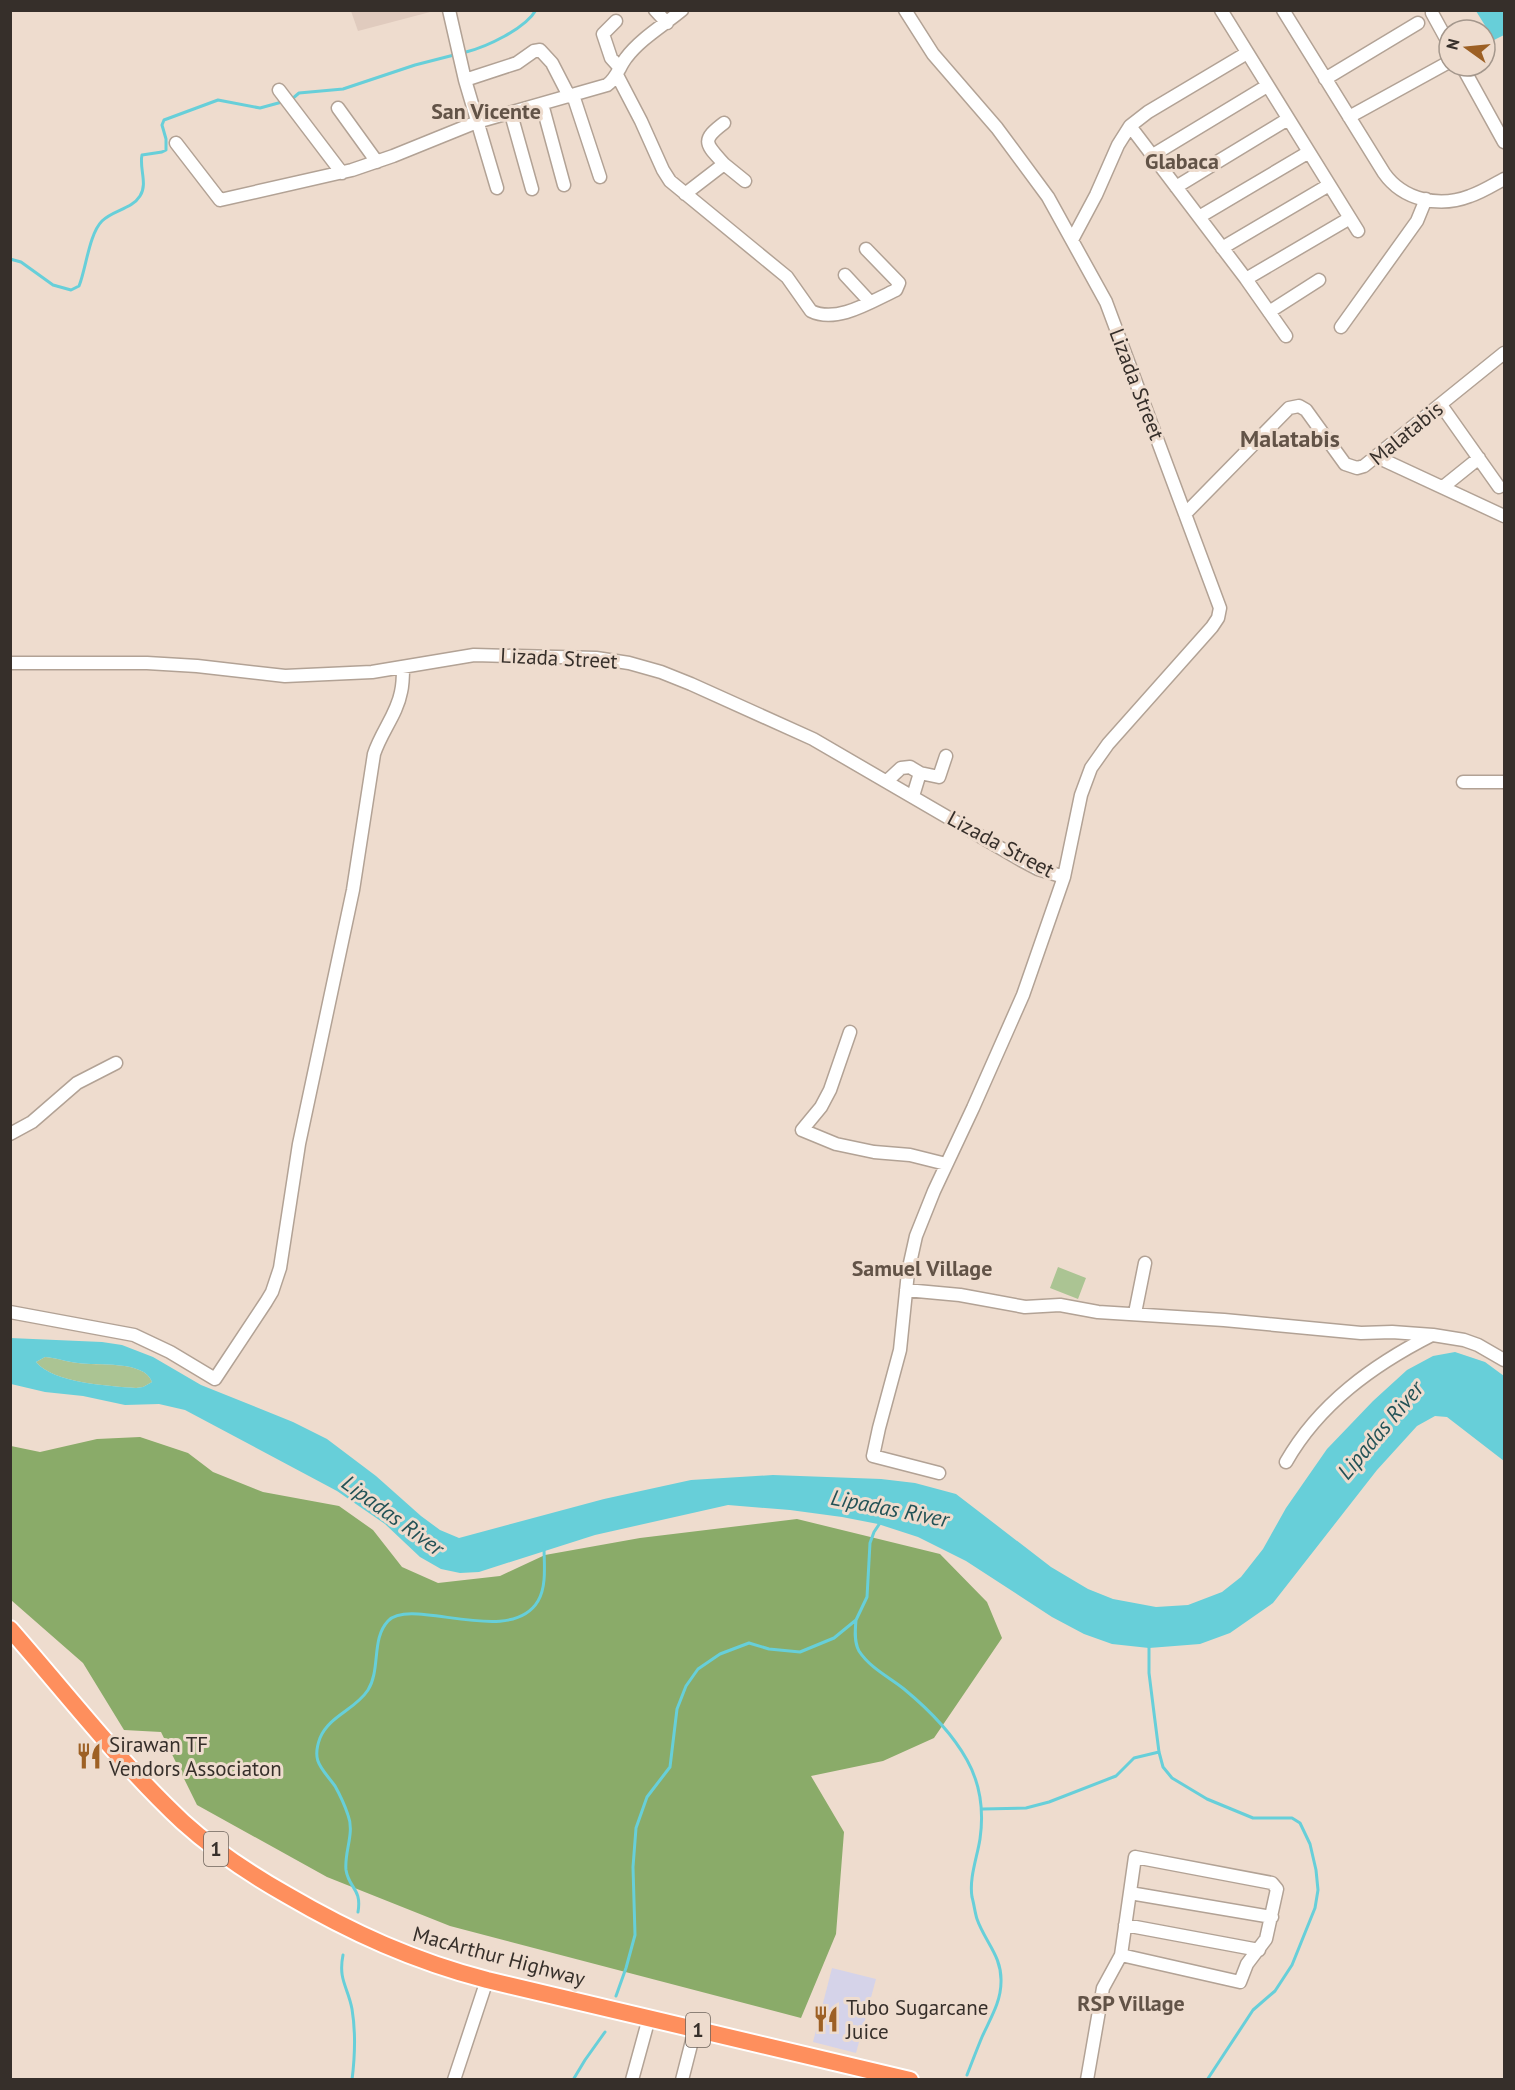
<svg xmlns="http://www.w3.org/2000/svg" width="1515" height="2090" font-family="'PT Sans',sans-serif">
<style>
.commercial{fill:#d5d3e9}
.education{fill:#e0cbbe}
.green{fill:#abc493}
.forest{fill:#8aab69}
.water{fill:#67cfd9;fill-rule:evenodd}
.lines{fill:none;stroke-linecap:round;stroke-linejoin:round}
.stream{stroke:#67cfd9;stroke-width:3}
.minor-casing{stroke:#b2a295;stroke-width:15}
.highway-casing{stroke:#fff;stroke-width:20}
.minor{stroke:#fff;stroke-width:12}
.highway{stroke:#fe8f5d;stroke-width:16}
.labels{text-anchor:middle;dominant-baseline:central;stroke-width:6;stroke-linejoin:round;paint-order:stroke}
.shield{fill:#eedcce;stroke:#6d635b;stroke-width:1.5}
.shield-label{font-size:20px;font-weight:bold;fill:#362f2a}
.street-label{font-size:21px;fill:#362f2a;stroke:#eedcce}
.poi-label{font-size:21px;fill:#362f2a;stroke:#eedcce;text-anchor:start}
.neighbourhood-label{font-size:22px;font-weight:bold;fill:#625347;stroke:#eedcce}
.water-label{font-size:22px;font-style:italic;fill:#235256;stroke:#eedcce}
.quarter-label{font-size:24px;font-weight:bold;fill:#625347;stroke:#eedcce}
</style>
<rect width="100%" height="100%" fill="#eedcce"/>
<!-- commercial -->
<path class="commercial" d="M832,1968l44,11 -20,74 -43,-11z"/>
<!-- education -->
<path class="education" d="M351,11v-1l83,1 -76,20z"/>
<!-- green -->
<path class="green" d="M1058,1267l28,11 -8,21 -28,-11z
M45,1357c12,1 22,5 33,6 18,3 67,-3 74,19l-9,5 -7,1c-26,-2 -83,-5 -100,-26z"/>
<!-- forest -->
<path class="forest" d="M140,1437l48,16 25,19 50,20 76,14 34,24 29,37 36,16 62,-7 45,-21 95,-17 157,-19 143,35 47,48 15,36 -68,100 -51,23 -72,15 33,56 -8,102 -35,84 -351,-92 -123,-49 -130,-72 -36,-73 -37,-2 -41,-67 -72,-63v-154l29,6 57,-13z"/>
<!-- water -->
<path class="water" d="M1476,11h28v24l-10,5z
M10,1338l92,4 20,3 31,12 48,28 92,37 34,17 49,37 45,40 19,14 19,8 145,-39 87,-19 82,-5 108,4 34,4 41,11 95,73 37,22 25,10 43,8 32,-2 34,-13 19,-15 22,-28 23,-41 41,-59 46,-48 34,-31 26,-14 22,-4 30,10 19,14v85l-57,-44 -12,-1 -18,10 -40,44 -104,133 -43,30 -30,11 -51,4 -37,-4 -28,-10 -32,-17 -86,-56 -48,-24 -40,-13 -36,-7 -52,-7 -62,-5 -133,30 -116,37 -19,1 -19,-4 -21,-12 -35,-33 -48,-33 -152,-81 -26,-6 -34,1 -42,-9 -38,-4 -34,-8zM45,1357c12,1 22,5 33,6 18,3 67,-3 74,19l-9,5 -7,1c-26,-2 -83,-5 -100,-26z"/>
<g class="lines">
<!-- stream -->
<path class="stream" d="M466,52c20,-5 59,-23 70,-42
M292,99l7,-6 44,-4 72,-24 39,-10
M10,259l11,3 32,23 18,5 8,-4c7,-17 10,-52 23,-65 11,-11 30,-12 38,-25 8,-12 -1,-28 2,-41l20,-3 4,-2v-11l-4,-14 2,-5 54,-20 42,8 22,-6
M856,1620c-1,10 -2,22 3,31 11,17 30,26 45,38 23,19 48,44 63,71 14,25 17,51 13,79 -3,19 -11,39 -8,58 2,7 3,16 5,22 8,23 25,37 24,63 0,20 -11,37 -19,55 -5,12 -10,25 -15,38
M1149,1644v29l5,40 5,39 4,15 9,11 35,21 46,19h39l8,5 10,21 6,26 2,20 -3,18 -23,57 -17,26 -22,19 -46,70
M983,1809l43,-1 23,-6 67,-26 18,-18 25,-6
M358,1912c4,-24 -9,-23 -12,-42 -2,-18 9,-37 2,-55 -3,-9 -8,-20 -13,-29 -13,-18 -24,-24 -15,-48 9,-22 35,-28 48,-48 13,-21 3,-51 20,-69 23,-25 122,27 150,-20 9,-15 6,-38 6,-54
M343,1955c-5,25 5,32 9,54 4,24 3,47 0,71
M616,1996l10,-28 9,-33 -2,-68 3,-39 11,-31 23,-30 7,-58 9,-23 12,-17 22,-15 29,-11 20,6 31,3 34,-14 22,-18 11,-23 3,-54 4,-11 6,-9
M573,2080l12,-20 20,-28"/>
<!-- minor casing -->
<g class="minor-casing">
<path id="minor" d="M449,10l16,70 32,108
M655,10l12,13
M905,10l28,44 64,74 51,69 58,105 114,306 -2,10 -6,9 -104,117 -17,24 -10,27 -17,82 -41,118 -50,113 -39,83 -18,45 -8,36 -8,78 -21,78 -6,28 66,17
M1221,10l137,221
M1283,10l101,163c19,27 55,35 86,23 12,-4 23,-11 34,-17
M1432,13l17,31
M616,21l-13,13 8,24 9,10
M1462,66l42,76
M617,75l24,46 22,49 7,11 117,96 24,34c26,13 61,-10 85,-21l3,-7 -33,-34
M1325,79l93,-56
M465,80l52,-17 17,-12 6,-1 12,13 17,33
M279,90l63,83
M573,95l27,82
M542,104l22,81
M338,108l39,54
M511,114l21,75
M1349,117l100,-55
M1130,126l116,153 40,57
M176,143l44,57 132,-30 41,-14 84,-34 130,-37c10,-7 12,-18 19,-27 14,-19 38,-33 56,-48
M1153,155l114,-69
M724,164c-18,-20 -24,-23 0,-41
M1176,187l112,-68
M685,194l39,-30 21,17
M1199,217l110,-65
M1072,240l24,-45 22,-50 12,-19 18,-14 99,-59
M1222,248l107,-63
M845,275l25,27
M1246,279l104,-61
M1269,312l50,-32
M1341,327l76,-106 9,-22
M1441,405l58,82
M1377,457l127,59
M1443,487l36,-29
M1185,514l104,-106 10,-2 7,4 39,54 12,4 7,-2 140,-113
M10,663h137l50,3 88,10 87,-4 102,-17 122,3 33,5 32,9 30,12 122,55 208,121 17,9 26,8
M887,781l14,-13 9,-1 10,6
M1463,782h41
M913,796l7,-23 19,4 7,-21
M850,1032l-20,58 -9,17 -19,23 34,14 38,8 36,3 36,9
M10,1134l22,-12 45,-39 39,-20
M906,1290l54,5 65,12 35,-2 38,7 126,8 137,13 31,-1 41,3 31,5 14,5 26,15
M10,1312l124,23 36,17 45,27 51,-77 6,-10 8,-24 19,-124 54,-254 21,-136c7,-22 23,-40 27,-62 2,-8 2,-17 2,-25
M1135,1313l10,-50
M1286,1462c33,-58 87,-97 146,-127
M1130,1893l142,24
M1125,1925l134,25
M454,2080l33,-100
M632,2080l17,-62
M682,2080l13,-51
M1087,2080l16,-92 18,-33 14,-98 137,26 5,6 -11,50 -19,25 -7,18 -119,-27"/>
</g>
<!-- highway casing -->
<g class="highway-casing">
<path id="highway" d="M10,1629c57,65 110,134 173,193 32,29 67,52 104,73 65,38 127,66 200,85l423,100"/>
</g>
<!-- minor -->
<use href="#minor" class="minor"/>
<!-- highway -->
<use href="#highway" class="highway"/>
</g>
<!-- icons -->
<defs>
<g id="restaurant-bare" transform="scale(2.07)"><path d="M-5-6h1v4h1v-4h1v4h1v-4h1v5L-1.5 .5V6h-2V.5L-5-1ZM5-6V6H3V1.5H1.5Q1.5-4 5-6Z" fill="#9d6024" stroke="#eedcce" stroke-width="2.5" paint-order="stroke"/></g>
</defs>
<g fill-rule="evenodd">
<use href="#restaurant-bare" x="89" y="1756"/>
<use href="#restaurant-bare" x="826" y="2019"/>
</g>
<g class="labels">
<!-- shield labels -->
<g class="shield">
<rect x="204" y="1832" width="24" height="34" rx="4.5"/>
<rect x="686" y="2013" width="24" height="34" rx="4.5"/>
</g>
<g class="shield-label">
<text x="216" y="1849">1</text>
<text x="698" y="2030">1</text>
</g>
<!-- street labels -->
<g class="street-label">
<text transform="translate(1137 384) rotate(69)">Lizada Street</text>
<text transform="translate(1406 433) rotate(-39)">Malatabis</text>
<text transform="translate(559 658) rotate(3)">Lizada Street</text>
<text transform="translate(1001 844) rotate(28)">Lizada Street</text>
<text transform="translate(499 1956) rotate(15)">MacArthur Highway</text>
</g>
<!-- poi labels -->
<g class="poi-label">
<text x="109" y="1744">Sirawan TF<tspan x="109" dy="24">Vendors Associaton</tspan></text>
<text x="846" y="2007">Tubo Sugarcane<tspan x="846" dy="24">Juice</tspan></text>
</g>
<!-- neighbourhood labels -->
<g class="neighbourhood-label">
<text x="486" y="111">San Vicente</text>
<text x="1182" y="161">Glabaca</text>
<text x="922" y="1268">Samuel Village</text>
<text x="1131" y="2003">RSP Village</text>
</g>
<!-- water labels -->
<g class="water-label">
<text transform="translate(1380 1430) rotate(-50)">Lipadas River</text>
<text transform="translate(890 1508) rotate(11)">Lipadas River</text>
<text transform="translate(393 1515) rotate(36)">Lipadas River</text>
</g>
<!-- quarter labels -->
<g class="quarter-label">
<text x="1290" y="438">Malatabis</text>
</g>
</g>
<!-- border -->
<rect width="1515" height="2090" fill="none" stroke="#362f2a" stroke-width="24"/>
<!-- north arrow -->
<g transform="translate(1467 48) rotate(285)"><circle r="28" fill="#eedcce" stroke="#a4978c" stroke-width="1.5"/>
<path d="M0-4.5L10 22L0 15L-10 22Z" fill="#9d6024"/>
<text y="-9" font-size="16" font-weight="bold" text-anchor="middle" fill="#362f2a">N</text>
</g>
</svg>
